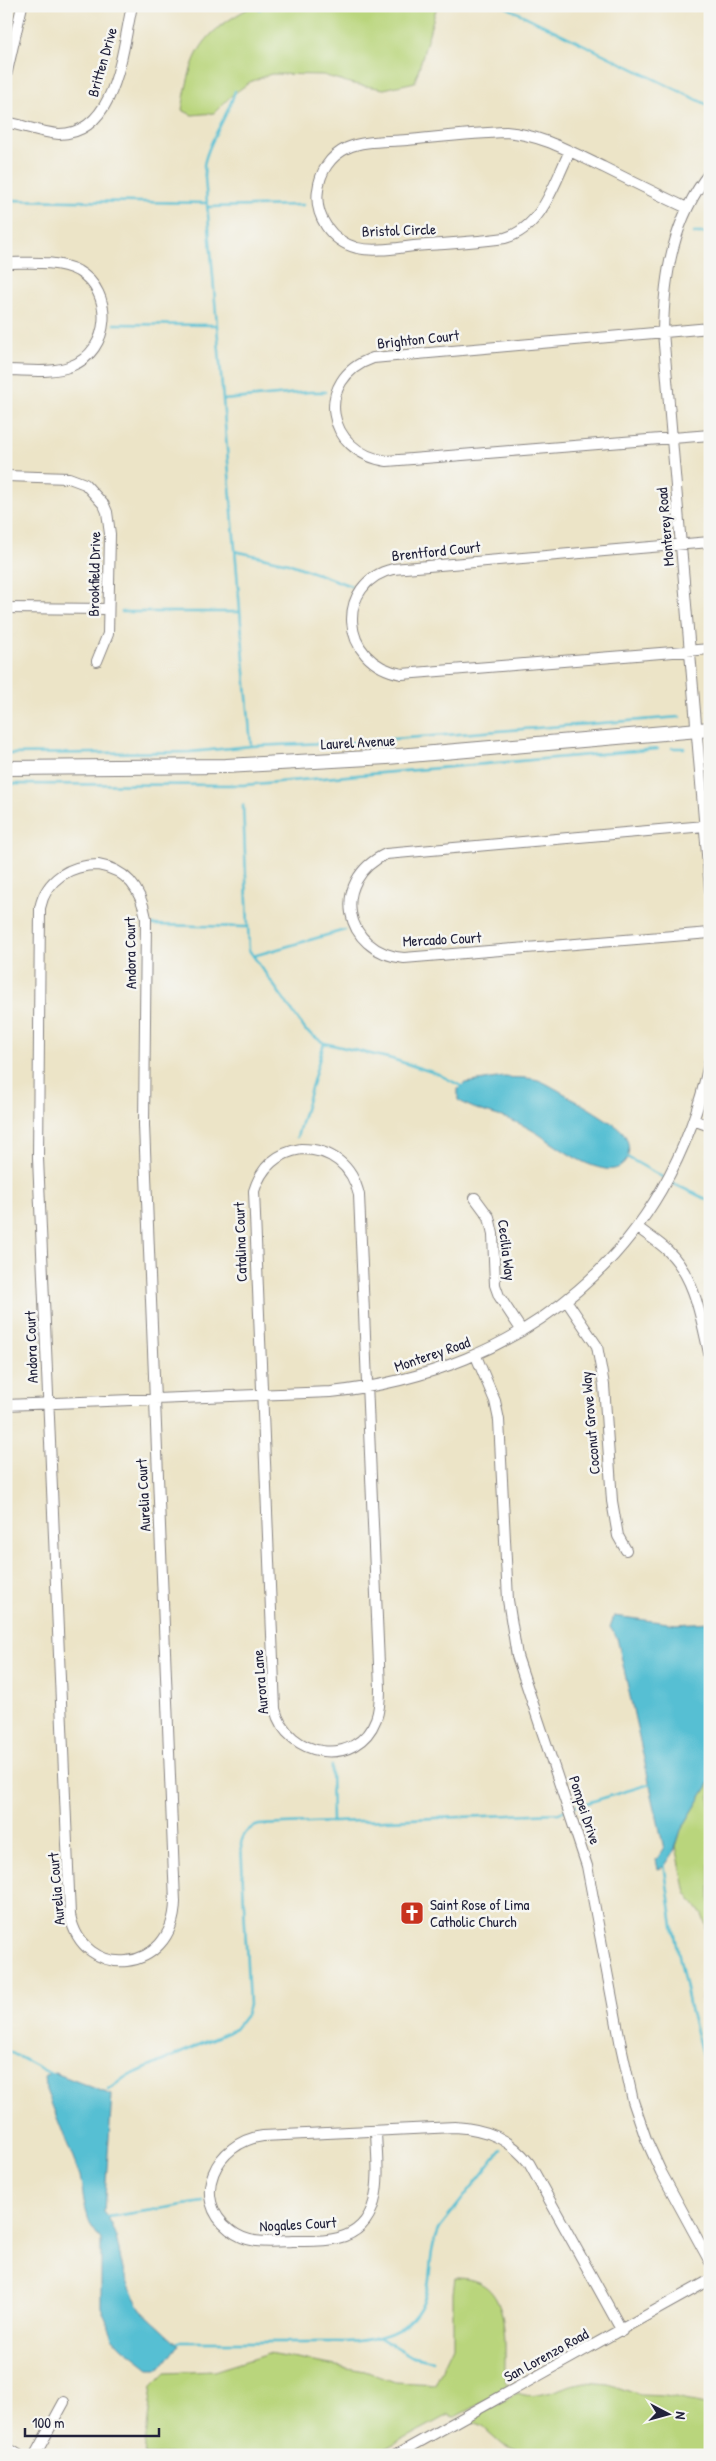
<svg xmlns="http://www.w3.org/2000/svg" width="716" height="2461" font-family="'Patrick Hand',sans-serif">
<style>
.green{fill:#b9d57b;stroke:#6e7c5b}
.water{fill:#56bfd3;stroke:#3c7087}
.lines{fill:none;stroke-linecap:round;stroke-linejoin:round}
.stream{stroke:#56bfd3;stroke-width:2.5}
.minor-casing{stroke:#878381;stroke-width:12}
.major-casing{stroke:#878381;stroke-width:16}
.minor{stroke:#fff;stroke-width:10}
.major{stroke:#fff;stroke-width:14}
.labels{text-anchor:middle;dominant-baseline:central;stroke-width:5;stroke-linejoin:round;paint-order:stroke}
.street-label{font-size:15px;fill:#22223b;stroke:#f6f6f2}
.poi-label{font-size:15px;fill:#22223b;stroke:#f6f6f2;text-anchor:start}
</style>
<rect width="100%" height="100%" fill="#f6f6f2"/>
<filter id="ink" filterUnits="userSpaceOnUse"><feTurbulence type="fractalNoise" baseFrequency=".02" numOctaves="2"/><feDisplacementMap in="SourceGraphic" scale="10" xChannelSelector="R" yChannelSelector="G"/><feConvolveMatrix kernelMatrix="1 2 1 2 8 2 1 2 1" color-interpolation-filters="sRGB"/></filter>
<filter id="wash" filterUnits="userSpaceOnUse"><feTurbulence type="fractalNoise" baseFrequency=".0096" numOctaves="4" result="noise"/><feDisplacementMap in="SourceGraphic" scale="20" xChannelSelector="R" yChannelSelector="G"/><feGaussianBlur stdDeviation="1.12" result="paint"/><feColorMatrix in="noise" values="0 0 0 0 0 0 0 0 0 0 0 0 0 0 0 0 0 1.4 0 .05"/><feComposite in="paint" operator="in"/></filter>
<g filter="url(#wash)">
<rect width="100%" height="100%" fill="#ece4c7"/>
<!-- green -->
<path class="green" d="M253,6h184l-22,76 -31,7 -31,-5 -30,-9 -52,-1 -21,8 -19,14 -17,17 -22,2 -10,-5c10,-59 18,-76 71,-104z
M710,1782v262l-8,-44 5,-42 -1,-33 -4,-10 -16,-22 -10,-47 5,-16z
M455,2278c59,-1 49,64 50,103l5,6 -56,30 -6,-2 -74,40h-230l8,-69 13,-13 49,-2 54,-17 97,17 30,11 40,2 18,-38v-53z
M586,2382l22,2 32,11 25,1 45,9v50h-185l-22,-10 -20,-18 -16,-6 51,-28c21,9 46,-9 68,-11z"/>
<!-- water -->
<path class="water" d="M504,1077c11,1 23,0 34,3 7,1 80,45 84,51 13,16 7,42 -17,38 -33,-6 -57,-33 -87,-46 -20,-9 -42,-11 -60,-23v-11l7,-6z
M614,1616l62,8 34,-2v160l-29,48 -7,22 -10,15 -6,2 -2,-9 8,-11 -47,-211 -7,-11z
M55,2073l57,22 -8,117 4,5 8,20 8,37 9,21 9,16 37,34 -14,19 -7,4h-9l-27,-21 -9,-10 -12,-30v-67l-11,-16 -5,-17 -5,-31 -34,-86 -1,-15z"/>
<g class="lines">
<!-- stream -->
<path class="stream" d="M260,6v3
M504,6l206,100
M235,91c-7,26 -26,48 -31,74l47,581
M6,200l201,3
M207,207l96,-2
M694,233h16
M114,324l103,1
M223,400l86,-8h16
M235,551l53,12 63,23
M122,612h118
M672,748h12
M6,754l184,-2 61,-6 103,-4 326,-25
M6,784l237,1 415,-36
M243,805l6,145 57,81 18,12 68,16 46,15 25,13
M153,925l93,2
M253,956l92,-26
M297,1137l27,-94
M627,1157l37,21
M668,1181l42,20
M331,1766l1,56
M570,1808l80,-24
M664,1863l9,63 18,87 19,71
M6,2050l47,25
M108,2090l16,-12 111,-49 11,-14 3,-10 -8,-162c3,-10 7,-15 18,-18l300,-12 6,-3
M108,2217l95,-15
M380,2338l33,19 20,4
M178,2342h169c43,-3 76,-15 82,-63 2,-17 2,-33 9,-49l63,-80"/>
</g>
</g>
<g filter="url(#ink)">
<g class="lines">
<!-- minor casing -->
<g class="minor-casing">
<path id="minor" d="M6,76l16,-70
M6,122c16,3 36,11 53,12 58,0 63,-85 73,-128
M570,151c-16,32 -27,76 -65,87 -30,4 -61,6 -91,8 -18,2 -39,6 -57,2 -26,-7 -43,-32 -39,-58 2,-18 12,-34 29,-42 17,-8 41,-6 60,-8 33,-3 66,-7 99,-8 36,3 65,20 97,35 28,14 56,28 84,41
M710,172c-37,47 -46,103 -47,160l47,558
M6,263c23,0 51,-3 72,8 37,21 33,80 -7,95 -20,8 -44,4 -65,4
M710,328l-337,30c-60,21 -47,95 14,103l323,-26
M6,476l63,2 16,6 19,21 3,7 3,22 -2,100 -11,27
M710,542l-317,27c-57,13 -55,94 9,105l308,-25
M6,608l102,1
M705,826l-319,28c-56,26 -43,98 18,104l306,-25
M98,865c30,5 43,25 48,53l-2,207 31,777c-2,73 -92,80 -105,13l-32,-757 2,-250c6,-29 30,-43 58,-43z
M693,1120l17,6
M301,1149c30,0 51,16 58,46l21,493c0,10 0,21 -4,31 -19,50 -89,39 -101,-10l-21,-518c7,-23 22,-38 47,-42z
M475,1198l14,19 4,17 2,51 4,11 23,35
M637,1227c10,8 22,15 31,24 28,27 33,69 42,106
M566,1300l31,46 7,39 8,116 6,35 8,14
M476,1356l19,45 4,19 9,180 9,56 70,210 34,180 12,55 13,38 15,33 49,90
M6,1405l325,-13c192,-20 340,-140 379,-333
M376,2131c1,38 11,95 -38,107 -15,4 -31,3 -46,3 -22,1 -44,4 -62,-11 -41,-32 -14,-88 33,-94l192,-9c31,2 54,11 74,36l93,168
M6,2447l13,8
M35,2455l29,-53
M396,2455l314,-175"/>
</g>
<!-- major casing -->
<g class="major-casing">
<path id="major" d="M6,768l220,-2 161,-9 323,-28"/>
</g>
<!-- minor -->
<use href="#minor" class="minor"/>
<!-- major -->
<use href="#major" class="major"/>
</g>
</g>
<!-- icons -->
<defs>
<g id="church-square" transform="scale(1.25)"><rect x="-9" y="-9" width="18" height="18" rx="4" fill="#c8321e" stroke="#f6f6f2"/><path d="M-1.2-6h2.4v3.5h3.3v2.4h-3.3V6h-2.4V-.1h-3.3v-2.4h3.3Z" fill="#fff"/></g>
</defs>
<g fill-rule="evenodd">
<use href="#church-square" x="412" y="1913"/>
</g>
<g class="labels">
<!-- street labels -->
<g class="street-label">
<text transform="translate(102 62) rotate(-74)">Britten Drive</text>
<text transform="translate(399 230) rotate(-2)">Bristol Circle</text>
<text transform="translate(418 339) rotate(-6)">Brighton Court</text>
<text transform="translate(665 527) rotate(-95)">Monterey Road</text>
<text transform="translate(436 551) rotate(-6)">Brentford Court</text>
<text transform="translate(94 574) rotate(-89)">Brookfield Drive</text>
<text transform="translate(358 742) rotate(-3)">Laurel Avenue</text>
<text transform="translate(442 939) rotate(-3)">Mercado Court</text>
<text transform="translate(130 953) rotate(-91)">Andora Court</text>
<text transform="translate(240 1242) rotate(-92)">Catalina Court</text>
<text transform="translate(507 1250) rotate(83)">Cecilia Way</text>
<text transform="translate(31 1347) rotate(-92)">Andora Court</text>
<text transform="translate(432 1354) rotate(-19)">Monterey Road</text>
<text transform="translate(590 1423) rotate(-95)">Coconut Grove Way</text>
<text transform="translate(143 1495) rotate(-93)">Aurelia Court</text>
<text transform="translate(260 1682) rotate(-95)">Aurora Lane</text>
<text transform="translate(585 1810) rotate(72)">Pompei Drive</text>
<text transform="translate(56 1889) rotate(-95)">Aurelia Court</text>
<text transform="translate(298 2224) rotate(-3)">Nogales Court</text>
<text transform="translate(546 2355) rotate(-29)">San Lorenzo Road</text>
</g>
<!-- poi labels -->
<g class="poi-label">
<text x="430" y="1904">Saint Rose of Lima<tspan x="430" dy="17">Catholic Church</tspan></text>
</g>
</g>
<!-- margin -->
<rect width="716" height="2461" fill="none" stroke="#f6f6f2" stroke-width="25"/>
<!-- north arrow -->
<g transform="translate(668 2414) rotate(96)" stroke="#f6f6f2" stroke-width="4" paint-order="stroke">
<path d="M0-4L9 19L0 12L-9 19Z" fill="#22223b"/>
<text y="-8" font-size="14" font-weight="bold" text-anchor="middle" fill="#22223b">N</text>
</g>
<!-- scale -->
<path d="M25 2428v8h134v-8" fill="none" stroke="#22223b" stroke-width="2.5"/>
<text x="32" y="2428" font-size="15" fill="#22223b" stroke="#f6f6f2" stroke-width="4" paint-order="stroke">100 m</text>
</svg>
